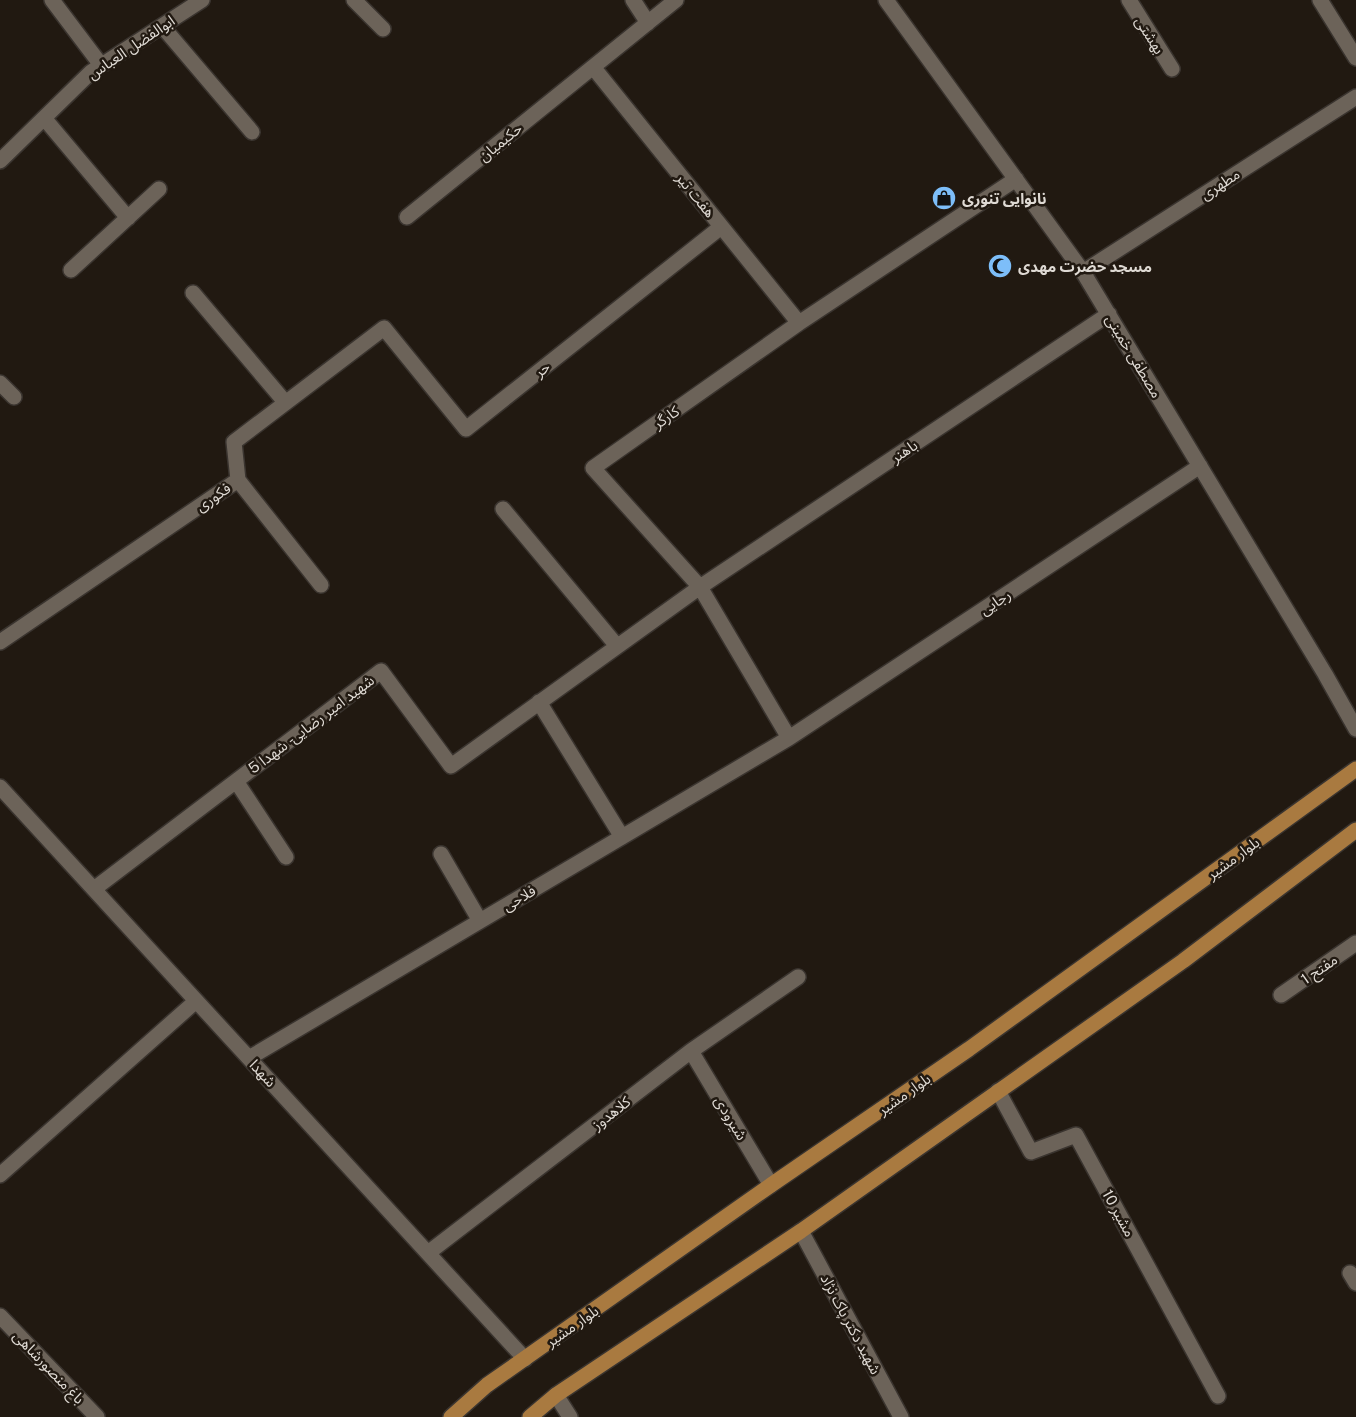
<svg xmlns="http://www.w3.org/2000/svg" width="1356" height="1417" font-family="'Public Sans','Noto Sans Arabic',sans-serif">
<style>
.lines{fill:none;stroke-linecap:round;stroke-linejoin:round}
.minor-casing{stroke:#3a342f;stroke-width:18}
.major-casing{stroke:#3a342f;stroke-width:18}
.minor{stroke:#6c6359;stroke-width:15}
.major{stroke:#a97a40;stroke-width:15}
.labels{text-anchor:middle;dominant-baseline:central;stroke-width:5;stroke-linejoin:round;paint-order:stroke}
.street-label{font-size:15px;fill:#dfdad4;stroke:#211911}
.poi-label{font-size:15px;font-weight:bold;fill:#dfdad4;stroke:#211911;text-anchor:start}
</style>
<rect width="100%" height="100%" fill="#211911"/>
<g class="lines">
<!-- minor casing -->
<g class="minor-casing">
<path id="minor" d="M52,0l49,65
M354,0l29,29
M633,0l15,23
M886,0l197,272 242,402 31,55
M1129,0l43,69
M1320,0l36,58
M162,26l90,106
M593,67l206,256
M44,118l84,100
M0,161l91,-89 111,-72
M407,217l269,-217
M71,270l88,-81
M1083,272l273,-175
M193,293l92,109
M0,383l14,14
M238,480l83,105
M503,509l114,137
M0,642l238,-162 -4,-38 150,-114 82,101 255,-202
M539,702l83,135
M789,738l-89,-151 -107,-119 206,-145 217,-144
M236,781l50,76
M0,787l525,572
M441,854l39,67
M94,889l287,-218 70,95 249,-179 409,-273
M1281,995l75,-52
M691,1051l80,134
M249,1058l540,-320 411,-272
M998,1091l33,61 45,-17 142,261
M0,1175l196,-174
M801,1231l100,186
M428,1253l263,-202 107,-74
M1350,1273l6,10
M0,1316l97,101
M556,1395l14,22"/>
</g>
<!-- major casing -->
<g class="major-casing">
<path id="major" d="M451,1417l36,-32 284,-200 198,-136 387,-280
M530,1417l26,-22 245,-164 382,-270 173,-131"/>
</g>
<!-- minor -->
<use href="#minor" class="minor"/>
<!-- major -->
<use href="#major" class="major"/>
</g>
<!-- icons -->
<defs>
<g id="shop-disc" transform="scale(1.25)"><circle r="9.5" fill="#7dbef9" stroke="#211911"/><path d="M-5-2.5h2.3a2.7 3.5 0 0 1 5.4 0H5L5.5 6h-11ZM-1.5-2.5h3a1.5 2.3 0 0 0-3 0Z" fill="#111"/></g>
<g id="mosque-disc" transform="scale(1.25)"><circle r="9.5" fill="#7dbef9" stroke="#211911"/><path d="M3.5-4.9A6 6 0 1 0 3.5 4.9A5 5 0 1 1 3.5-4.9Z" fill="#111"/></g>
</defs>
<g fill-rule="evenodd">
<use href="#shop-disc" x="944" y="198"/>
<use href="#mosque-disc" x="1000" y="266"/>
</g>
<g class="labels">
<!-- street labels -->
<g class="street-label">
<text transform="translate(1150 35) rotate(58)">بهشتی</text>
<text transform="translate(131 47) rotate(-34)">ابوالفضل العباس</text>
<text transform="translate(500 142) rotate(-39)">حکیمیان</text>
<text transform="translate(1220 184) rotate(-33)">مطهری</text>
<text transform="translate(696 195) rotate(51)">هفت تیر</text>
<text transform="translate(1134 356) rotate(59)">مصطفی خمینی</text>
<text transform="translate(542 369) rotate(-38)">حر</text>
<text transform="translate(666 417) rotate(-35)">کارگر</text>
<text transform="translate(904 451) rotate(-34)">باهنر</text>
<text transform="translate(213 497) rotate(-34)">فکوری</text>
<text transform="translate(995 602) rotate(-33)">رجایی</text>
<text transform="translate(311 724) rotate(-37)">شهید امیر رضایی- شهدا 5</text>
<text transform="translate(1233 858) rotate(-36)">بلوار مشیر</text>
<text transform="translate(519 898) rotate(-31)">فلاحی</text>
<text transform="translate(1319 969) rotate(-35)">مفتح 1</text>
<text transform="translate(263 1073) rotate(47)">شهدا</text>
<text transform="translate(904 1094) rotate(-35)">بلوار مشیر</text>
<text transform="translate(611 1113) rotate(-38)">کلاهدوز</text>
<text transform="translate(731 1118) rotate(59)">شیرودی</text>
<text transform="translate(1119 1213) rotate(61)">مشیر 10</text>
<text transform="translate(851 1324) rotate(62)">شهید دکتر پاک نژاد</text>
<text transform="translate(572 1326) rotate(-35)">بلوار مشیر</text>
<text transform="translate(49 1367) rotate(46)">باغ منصورشاهی</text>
</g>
<!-- poi labels -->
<g class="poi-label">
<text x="962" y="198">نانوایی تنوری</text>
<text x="1018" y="266">مسجد حضرت مهدی</text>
</g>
</g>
</svg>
